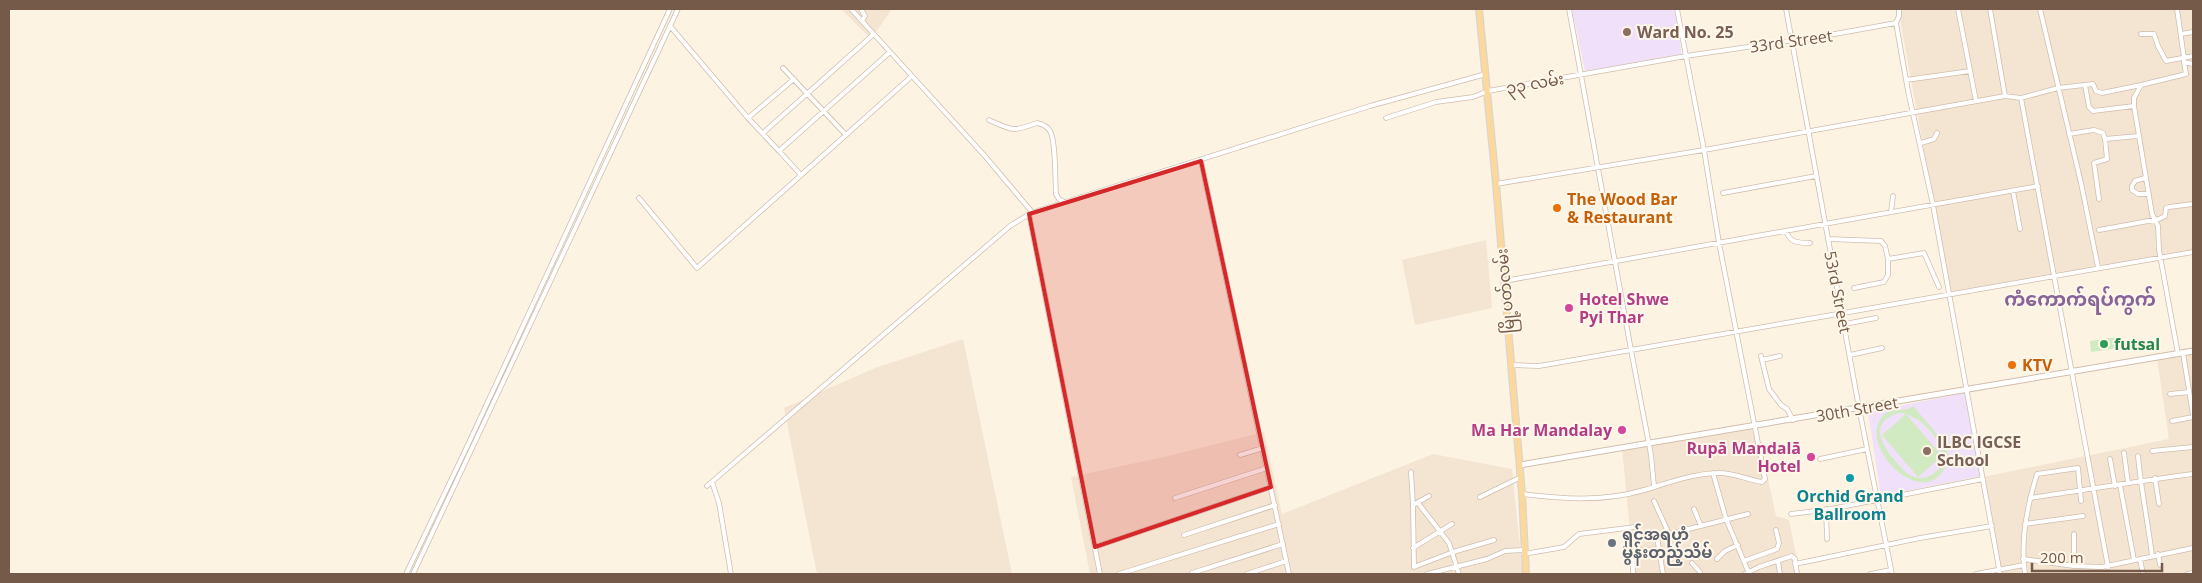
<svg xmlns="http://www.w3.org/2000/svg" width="2202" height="583" font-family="'Open Sans','Noto Sans Myanmar',sans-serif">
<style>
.residential{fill:#f4e5d2}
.education{fill:#f0e0f9}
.pitch{fill:#d1eac2;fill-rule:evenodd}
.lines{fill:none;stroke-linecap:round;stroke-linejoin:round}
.minor-casing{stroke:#d0bdad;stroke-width:5.5}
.secondary-casing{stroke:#d3bdaa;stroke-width:7}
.primary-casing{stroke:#dbd4d0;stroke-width:8}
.minor{stroke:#fff;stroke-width:4}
.secondary{stroke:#fff;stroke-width:5}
.primary{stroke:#fcd99b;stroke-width:5.5}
.marked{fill:#d62828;fill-opacity:0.2;stroke:#d62828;stroke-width:4;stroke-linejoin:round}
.education-dot{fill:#8d6e63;stroke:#fff7ea;stroke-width:2}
.food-dot{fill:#e8710a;stroke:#fff7ea;stroke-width:2}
.hotel-dot{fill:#d1479c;stroke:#fff7ea;stroke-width:2}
.leisure-dot{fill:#2e9e5b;stroke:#fff7ea;stroke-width:2}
.culture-dot{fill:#0f9aa8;stroke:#fff7ea;stroke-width:2}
.worship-dot{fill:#6b7280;stroke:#fff7ea;stroke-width:2}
.labels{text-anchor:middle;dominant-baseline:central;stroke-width:4;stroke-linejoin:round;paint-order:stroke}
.education-label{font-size:16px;font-weight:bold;fill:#785e54;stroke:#fff7ea;text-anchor:start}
.street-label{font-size:16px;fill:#755949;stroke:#fff7ea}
.food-label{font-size:16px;font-weight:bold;fill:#c56008;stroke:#fff7ea;text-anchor:start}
.hotel-label{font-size:16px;font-weight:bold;fill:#b23c85;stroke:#fff7ea;text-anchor:end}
.leisure-label{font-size:16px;font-weight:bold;fill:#27864d;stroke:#fff7ea;text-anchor:start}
.culture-label{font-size:16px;font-weight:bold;fill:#0d838f;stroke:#fff7ea}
.worship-label{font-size:16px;font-weight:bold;fill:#5b616d;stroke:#fff7ea;text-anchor:start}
.quarter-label{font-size:19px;font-weight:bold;fill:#886498;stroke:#fff7ea}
</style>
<rect width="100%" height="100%" fill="#fcf3e3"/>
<!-- residential -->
<path class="residential" d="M841,9h51l-21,30z
M1898,9h295v244l-242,44z
M1486,240l6,68 -77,17 -13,-65z
M963,339l49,235h-195l-33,-166 91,-40z
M2193,352v222h-192l-18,-97 186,-38 -12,-80z
M1757,428l19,88 13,4 11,54h-169l-2,-54 -7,-72z
M1264,432l18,82 151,-60 79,15 10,97v8h-432l-19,-97 97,-21z"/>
<!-- education -->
<path class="education" d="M1572,9h102l8,46 -97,16z
M1965,393l16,83 -100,20 -13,-84z"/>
<!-- pitch -->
<path class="pitch" d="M2117,337l2,11 -28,4 -1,-11z
M1913,406l31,36c5,10 6,19 -1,29 -24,36 -81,-23 -63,-51 9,-16 25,-6 33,-14zM1899,413c23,0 61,43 34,61 -6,4 -12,5 -18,3 -8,-2 -13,-9 -18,-14 -15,-17 -30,-41 2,-50z
M1906,414l36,42 -24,21 -36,-42z"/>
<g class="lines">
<!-- minor casing -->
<g class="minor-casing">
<path id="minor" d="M851,9l133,146 48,57
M861,9l4,7 -3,5
M1677,9l27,141 301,-54 16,2 37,-10 35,-4 3,7 6,2 39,-8
M1786,9l73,399 33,166
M1899,9v7l-3,7 12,68 25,114 67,369
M1958,9l18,92
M1990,9l15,87
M2040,9l41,174 17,84
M2177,9l7,49
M670,26l78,92 31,33 111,-99
M2141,34h13l4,12 8,15 27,-5
M2181,34l12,-2
M2184,60v2l9,2
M783,68l63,67
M1906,80l64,-9
M2085,85l4,22 4,4 41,-5v-8l7,-13 45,-11 -2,-12
M2021,98l87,469
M2134,106l18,108 6,12 1,24 19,104
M748,118l46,-39
M1386,118l50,-16 37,-5 15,-6 198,-35 143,-21 67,-12
M989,120c24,11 23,12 48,3 5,1 10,3 13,8 6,10 5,48 6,63l3,5 5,3
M763,133l111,-99
M2069,134l25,-4 9,3 2,6 33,-3
M1921,143l13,-4 3,-6
M779,151l22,24
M1201,161l88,413
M2145,178l-10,3 -3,5v4l6,4h11
M1496,184l208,-34 15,93 46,236 -3,3c-15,-2 -29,-10 -45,-9 -26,1 -49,10 -73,17 -39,12 -83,9 -122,4
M2013,191l7,38
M1723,193l93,-17
M639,198l58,70 215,-192
M2099,199l-5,-36 13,-4 -2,-20
M1891,212l2,-16
M1029,214l71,360
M2099,230l60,-11 6,-3 1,-8 3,-1 24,-3
M1786,231c4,12 13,12 24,12
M1829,239l52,2 4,5 3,13 36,-6 15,34
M1504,281l534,-95
M1854,288l30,-6 4,-7v-16
M1845,324l31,-6
M2183,353l10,62
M1850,355l32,-7
M1761,356l8,33 12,16 6,4 6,11
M1762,360l18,-4
M1512,365l27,1 92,-16 -62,-341
M2170,394l19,-2
M2172,421l21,-4
M2152,451l41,-4
M2124,453l4,30
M1240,455l23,-7
M2138,456c3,34 10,66 14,100
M1820,459l47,-10
M2110,459l5,27
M1411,472l2,33
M1713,473l13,46 22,52
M2155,478l4,26
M712,482l7,21 12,71
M2120,485l14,75
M707,486l303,-260 21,-13 339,-107 116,-32
M1654,486l-3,-31 -20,-105 562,-98
M1429,496l-16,9 1,62 39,-15 41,-12
M1480,497l41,-20
M1175,498l92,-30
M2030,498c54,-8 109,-17 163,-24
M1654,501l15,33
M1418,503l31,40 10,31
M1694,509l7,17
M1826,509l1,30
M1791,514l40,-5 152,-30
M2025,524l58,-8
M1184,535l91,-30
M1657,537l6,37
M1095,547l176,-60
M1413,548l39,-24
M1632,551l27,-2
M1524,554l40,-7 15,-13 56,-7
M2158,554l2,11
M1717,559l8,-8 13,-6
M2023,559l51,7 28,1 91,-19
M2140,559l3,15
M1744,561l33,-12 2,-6 -3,-13
M1778,561l2,13
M1692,563l8,9
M1795,564l125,-26 72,-12
M2074,566v-32
M1192,573l91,-29
M406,574l59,-123 205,-442
M413,574l265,-565
M1119,574l160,-50
M1247,574l39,-13
M1427,574l60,-15 18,-8 18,-1
M1633,574l-1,-36 2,-2h27l87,-22
M1745,574l14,-7 33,-11 3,3 2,15
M1870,574l21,-4
M1976,574l48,-9
M2025,574c-5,-34 2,-68 12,-100l41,-6 3,33
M2188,574l5,-1"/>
</g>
<!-- secondary casing -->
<g class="secondary-casing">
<path id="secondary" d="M1520,465l673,-114"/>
</g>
<!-- primary casing -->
<g class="primary-casing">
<path id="primary" d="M1479,9l17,175 26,310 4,80"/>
</g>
<!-- minor -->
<use href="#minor" class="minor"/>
<!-- secondary -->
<use href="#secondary" class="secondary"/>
<!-- primary -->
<use href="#primary" class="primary"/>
</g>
<!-- marked area -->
<path class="marked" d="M1201,161l70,326 -176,60 -66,-333z"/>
<!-- markers -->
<g class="education-dot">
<circle cx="1627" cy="32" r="5"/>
<circle cx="1927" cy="451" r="5"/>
</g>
<g class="food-dot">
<circle cx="1557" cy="208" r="5"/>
<circle cx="2012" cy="365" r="5"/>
</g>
<g class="hotel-dot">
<circle cx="1569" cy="308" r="5"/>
<circle cx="1622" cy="430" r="5"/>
<circle cx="1811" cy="457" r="5"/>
</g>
<circle class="leisure-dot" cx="2104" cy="344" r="5"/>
<circle class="culture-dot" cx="1850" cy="478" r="5"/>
<circle class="worship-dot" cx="1612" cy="543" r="5"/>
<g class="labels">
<!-- education labels -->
<g class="education-label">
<text x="1637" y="32">Ward No. 25</text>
<text x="1937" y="442">ILBC IGCSE<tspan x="1937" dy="18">School</tspan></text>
</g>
<!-- street labels -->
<g class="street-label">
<text transform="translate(1791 41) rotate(-8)">33rd Street</text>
<text transform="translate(1535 83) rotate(-10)">၃၃ လမ်း</text>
<text transform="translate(1505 291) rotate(-95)">မြို့ပတ်လမ်း</text>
<text transform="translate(1838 292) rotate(79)">53rd Street</text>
<text transform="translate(1857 409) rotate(-10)">30th Street</text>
</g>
<!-- food labels -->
<g class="food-label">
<text x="1567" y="199">The Wood Bar<tspan x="1567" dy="18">&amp; Restaurant</tspan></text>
<text x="2022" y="365">KTV</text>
</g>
<!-- hotel labels -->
<g class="hotel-label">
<text x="1579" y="299" text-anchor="start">Hotel Shwe<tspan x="1579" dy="18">Pyi Thar</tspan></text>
<text x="1612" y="430">Ma Har Mandalay</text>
<text x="1801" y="448">Rupā Mandalā<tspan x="1801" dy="18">Hotel</tspan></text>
</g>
<!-- leisure labels -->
<g class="leisure-label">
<text x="2114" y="344">futsal</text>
</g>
<!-- culture labels -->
<g class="culture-label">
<text x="1850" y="496">Orchid Grand<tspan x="1850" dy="18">Ballroom</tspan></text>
</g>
<!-- worship labels -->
<g class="worship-label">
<text x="1622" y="534">ရှင်အရဟံ<tspan x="1622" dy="18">မွန်းတည့်သိမ်</tspan></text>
</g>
<!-- quarter labels -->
<g class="quarter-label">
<text x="2080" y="299">ကံကောက်ရပ်ကွက်</text>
</g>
</g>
<!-- border -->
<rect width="2202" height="583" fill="none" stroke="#755949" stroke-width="20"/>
<!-- scale -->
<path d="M2032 563v8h130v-8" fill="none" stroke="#755949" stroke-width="2.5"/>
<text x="2040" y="563" font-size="15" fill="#755949" stroke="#fff7ea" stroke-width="4" paint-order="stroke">200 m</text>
</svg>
